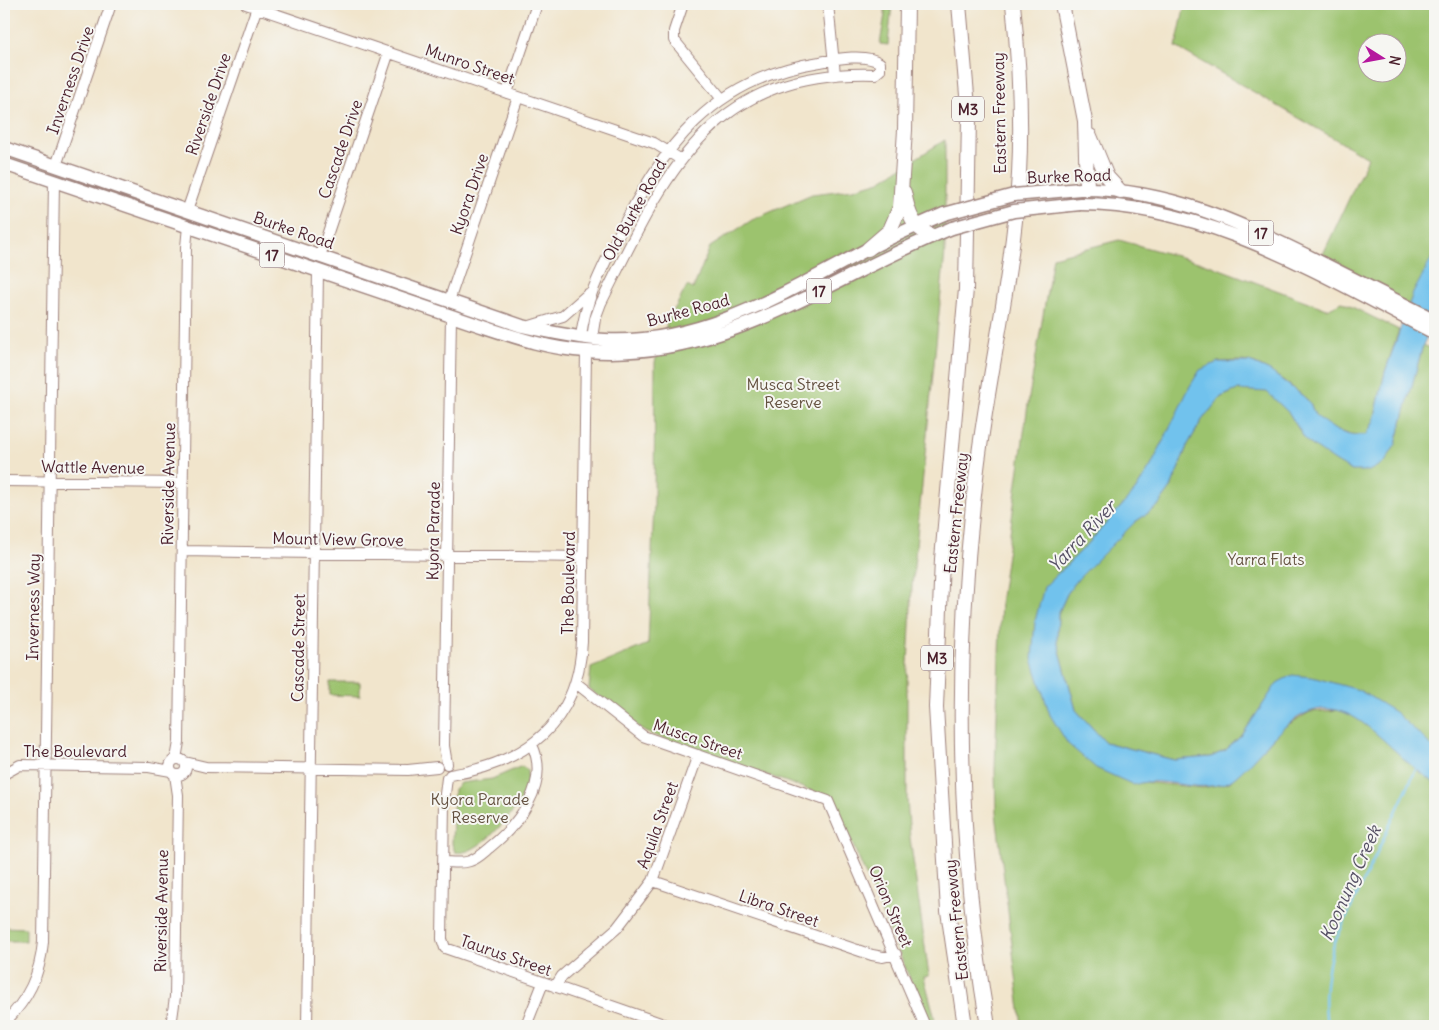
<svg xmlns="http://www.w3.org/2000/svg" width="1439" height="1030" font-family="Delius,sans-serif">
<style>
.green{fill:#9cc36e;stroke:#73714c;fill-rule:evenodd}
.water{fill:#71c2ed;stroke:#5e708c}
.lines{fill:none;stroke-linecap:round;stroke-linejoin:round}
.stream{stroke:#71c2ed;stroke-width:2.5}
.minor-casing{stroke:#9e827c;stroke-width:12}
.major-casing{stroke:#9e827c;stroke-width:15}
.highway-casing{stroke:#9e827c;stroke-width:16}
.minor{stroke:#fff;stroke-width:10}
.major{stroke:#fff;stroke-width:12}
.highway{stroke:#fff;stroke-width:14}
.major-bridge-casing{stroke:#9e827c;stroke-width:15;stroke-linecap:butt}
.major-bridge{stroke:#fff;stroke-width:12}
.labels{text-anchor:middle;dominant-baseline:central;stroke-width:4;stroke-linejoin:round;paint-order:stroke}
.shield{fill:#f6f6f2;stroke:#7e6067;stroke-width:1}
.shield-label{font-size:15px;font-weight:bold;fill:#4a1f2b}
.street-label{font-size:16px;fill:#4a1f2b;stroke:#f6f6f2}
.park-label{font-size:16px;fill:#63503f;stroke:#f6f6f2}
.water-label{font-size:18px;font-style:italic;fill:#565065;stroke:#f6f6f2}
</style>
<rect width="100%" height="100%" fill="#f6f6f2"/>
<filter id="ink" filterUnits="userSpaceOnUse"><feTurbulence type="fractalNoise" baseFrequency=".02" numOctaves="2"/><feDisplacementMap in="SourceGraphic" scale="10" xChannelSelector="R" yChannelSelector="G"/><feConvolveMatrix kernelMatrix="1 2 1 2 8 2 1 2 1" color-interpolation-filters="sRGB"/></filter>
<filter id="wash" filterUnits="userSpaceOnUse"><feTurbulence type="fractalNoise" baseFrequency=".0096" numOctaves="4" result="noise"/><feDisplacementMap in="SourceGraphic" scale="20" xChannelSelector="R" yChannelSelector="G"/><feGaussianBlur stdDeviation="1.12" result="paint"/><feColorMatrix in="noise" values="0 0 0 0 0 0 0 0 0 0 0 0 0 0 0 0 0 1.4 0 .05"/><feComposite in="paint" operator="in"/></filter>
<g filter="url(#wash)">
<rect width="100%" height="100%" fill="#f1e5cc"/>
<!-- green -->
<path class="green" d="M884,4h8l-4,41 -8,-1 5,-30z
M1185,4h250v320l-118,-57 51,-109 -192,-111zM1366,42h30v30h-30z
M945,140v112l-33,335 -5,96v117l3,38 19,138 -5,1 11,42 -7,2 -90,-211 -6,-12 -187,-66 -56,-43 2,-21 57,-24 6,-140 1,-142 12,-39 20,-37 6,3 17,-42 42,-27 60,-26 41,-5 27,-8z
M1119,240l90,25 118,44 15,-7 57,28 -14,42 -11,49 -8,14c-18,0 -41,-4 -52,-21 -2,-4 -2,-8 -4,-11 -9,-11 -47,-39 -61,-41 -9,-2 -21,0 -31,0l-83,129 -49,55 -42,41 6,128 92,67 61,6 27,-6 54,-55 26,-15 30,-2 13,5 18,12 33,32 31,24v243h-413l-26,-213 -1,-43 6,-173 28,-200 24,-140z
M1423,345l12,5v399l-76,-59 -104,26 -12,18 -17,16 -15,7 -37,3 -69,-18 -29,-32 -19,-70 1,-26 9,-20 11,-15 57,-57 22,-15 14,-19 16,-42 15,-26 19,-23 16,-7 30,1 22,22 17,28 46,30 44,-27z
M330,682h30v14l-30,-1z
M522,766l5,4c1,9 -1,19 -5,27 -9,18 -46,61 -67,55l-3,-8 2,-55 6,-6 32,-4z
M4,927l22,1v13h-22z"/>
<!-- water -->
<path class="water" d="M1435,252v66l-12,27 -27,99 -11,18 -16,9h-17l-17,-10 -29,-20 -17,-28 -22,-21 -30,-2 -16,7 -19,23 -15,26 -16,42 -14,19 -22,15 -57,57 -11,15 -9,20 -1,26 19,70 29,32 69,18 37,-3 15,-7 17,-16 34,-51 15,-8 20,2 47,13 36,22 40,37v34c-11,-8 -23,-16 -33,-26 -43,-39 -74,-75 -128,-20 -9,9 -36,41 -46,45 -34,13 -65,-8 -94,3l-38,-17 -28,-24 -18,-29 -18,-56 3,-38 9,-34 42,-41 49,-55 16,-25 39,-80 10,-16 18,-8h32l20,9 33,25 7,7 5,12 10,8 12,8 13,4h16l8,-14 11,-49 28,-79z"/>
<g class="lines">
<!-- stream -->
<path class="stream" d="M1327,1026c-4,-28 -1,-55 7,-82l83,-177"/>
</g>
</g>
<g filter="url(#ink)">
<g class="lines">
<!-- minor casing -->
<g class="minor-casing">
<path id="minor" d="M246,4l408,139 26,16
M683,4l-9,27v9l48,59
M828,4l7,70
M507,93l30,-89
M56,166l55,-162
M187,211l70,-204
M320,256l69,-204
M449,301l69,-204
M530,326l33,-10 25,-22
M581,337c4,-37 20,-66 36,-99 46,-92 95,-160 203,-176 16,-3 46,-9 60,1v7l-5,4c-166,-5 -210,101 -274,229l-6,16 -3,19
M4,481l179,2
M182,551l401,6
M576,683l67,53 185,65 97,225
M170 767a8 8 0 1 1 16 0a8 8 0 1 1-16 0Z
M176,759l3,-17 7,-495 2,-21
M185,762l21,5 202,3 29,-3
M447,764l-3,-18 7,-430
M4,774l16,-9 129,2 22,4
M450,775c76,-12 128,-52 132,-133l4,-291
M447,778l-3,24 -2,137 3,9 224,78
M443,862c8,0 19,2 27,-1 7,-2 13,-8 19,-13 29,-23 62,-64 43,-103
M653,881l219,74 11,2 13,-3
M555,987l7,-11 55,-48 36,-47 45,-126
M4,1023c24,-23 36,-48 39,-81l11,-761
M171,1026l4,-29 3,-202 -3,-20
M307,1026l11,-755
M526,1026l17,-43"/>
</g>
<!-- major casing -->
<g class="major-casing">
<path id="major" d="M4,148l518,178c27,6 55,12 83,14 96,5 181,-48 263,-91 25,-13 50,-24 76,-35
M4,164l468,159c37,12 75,26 114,28 141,11 243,-74 366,-123
M1080,189c88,-1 164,35 240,73 39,20 77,39 115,58
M1080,204c129,0 244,73 355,129"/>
</g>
<!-- highway casing -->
<g class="highway-casing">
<path id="highway" d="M959,4l10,114 -3,171 -24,270 -6,148 12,204 17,115
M1062,4l23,117 2,68
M1090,136l17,41 13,14
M904,192c4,20 8,36 28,44
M868,249l22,-19 10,-23 5,-77 2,-126
M988,1026c-31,-181 -34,-358 -13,-540 11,-104 38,-207 44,-312 3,-57 0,-114 -6,-170"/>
</g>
<!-- minor -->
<use href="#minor" class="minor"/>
<!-- major -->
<use href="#major" class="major"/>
<!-- highway -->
<use href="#highway" class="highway"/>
<!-- major-bridge casing -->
<g class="major-bridge-casing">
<path id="major-bridge" d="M944,214l70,-19 66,-6
M952,228l62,-17 66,-7"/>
</g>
<!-- major-bridge -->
<use href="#major-bridge" class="major-bridge"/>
</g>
</g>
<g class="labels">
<!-- shield labels -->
<g class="shield">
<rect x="952" y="96.5" width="32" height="25" rx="4"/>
<rect x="1248.5" y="220.5" width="25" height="25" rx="4"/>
<rect x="259.5" y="242.5" width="25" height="25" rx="4"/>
<rect x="806.5" y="278.5" width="25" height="25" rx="4"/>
<rect x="921" y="645.5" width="32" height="25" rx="4"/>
</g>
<g class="shield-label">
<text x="968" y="109">M3</text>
<text x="1261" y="233">17</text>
<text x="272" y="255">17</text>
<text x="819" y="291">17</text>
<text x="937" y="658">M3</text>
</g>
<!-- street labels -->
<g class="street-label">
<text transform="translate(470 64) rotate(19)">Munro Street</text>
<text transform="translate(70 80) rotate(-71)">Inverness Drive</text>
<text transform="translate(208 104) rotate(-71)">Riverside Drive</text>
<text transform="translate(999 113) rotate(-91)">Eastern Freeway</text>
<text transform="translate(340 149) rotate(-71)">Cascade Drive</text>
<text transform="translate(1069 176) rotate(-2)">Burke Road</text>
<text transform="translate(469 194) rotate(-71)">Kyora Drive</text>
<text transform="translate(634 210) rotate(-61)">Old Burke Road</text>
<text transform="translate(294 230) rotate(19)">Burke Road</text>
<text transform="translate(688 310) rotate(-15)">Burke Road</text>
<text transform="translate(93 467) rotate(1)">Wattle Avenue</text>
<text transform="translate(168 484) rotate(-89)">Riverside Avenue</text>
<text transform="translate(956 513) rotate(-84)">Eastern Freeway</text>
<text transform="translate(433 531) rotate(-89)">Kyora Parade</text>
<text transform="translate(338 539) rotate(1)">Mount View Grove</text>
<text transform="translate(568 583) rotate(-89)">The Boulevard</text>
<text transform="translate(33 607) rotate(-89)">Inverness Way</text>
<text transform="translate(298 648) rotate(-89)">Cascade Street</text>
<text transform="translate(698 739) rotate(19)">Musca Street</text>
<text x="75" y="751">The Boulevard</text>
<text transform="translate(657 825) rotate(-70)">Aquila Street</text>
<text transform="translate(891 906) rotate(67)">Orion Street</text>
<text transform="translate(779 908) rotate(19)">Libra Street</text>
<text transform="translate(161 911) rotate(-89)">Riverside Avenue</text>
<text transform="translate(956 920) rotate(-96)">Eastern Freeway</text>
<text transform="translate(506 955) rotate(19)">Taurus Street</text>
</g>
<!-- park labels -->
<g class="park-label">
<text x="793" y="384">Musca Street<tspan x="793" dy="18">Reserve</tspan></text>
<text x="1266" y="559">Yarra Flats</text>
<text x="480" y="799">Kyora Parade<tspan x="480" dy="18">Reserve</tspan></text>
</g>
<!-- water labels -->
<g class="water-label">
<text transform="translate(1082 536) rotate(-47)">Yarra River</text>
<text transform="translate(1350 883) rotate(-66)">Koonung Creek</text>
</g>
</g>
<!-- margin -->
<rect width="1439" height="1030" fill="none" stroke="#f6f6f2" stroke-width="20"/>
<!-- north arrow -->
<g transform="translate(1382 58) rotate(101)"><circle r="24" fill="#f6f6f2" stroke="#b1a0a2"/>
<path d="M0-4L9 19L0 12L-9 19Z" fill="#b5179e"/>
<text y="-8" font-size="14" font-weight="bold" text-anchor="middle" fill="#4a1f2b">N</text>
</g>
</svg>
